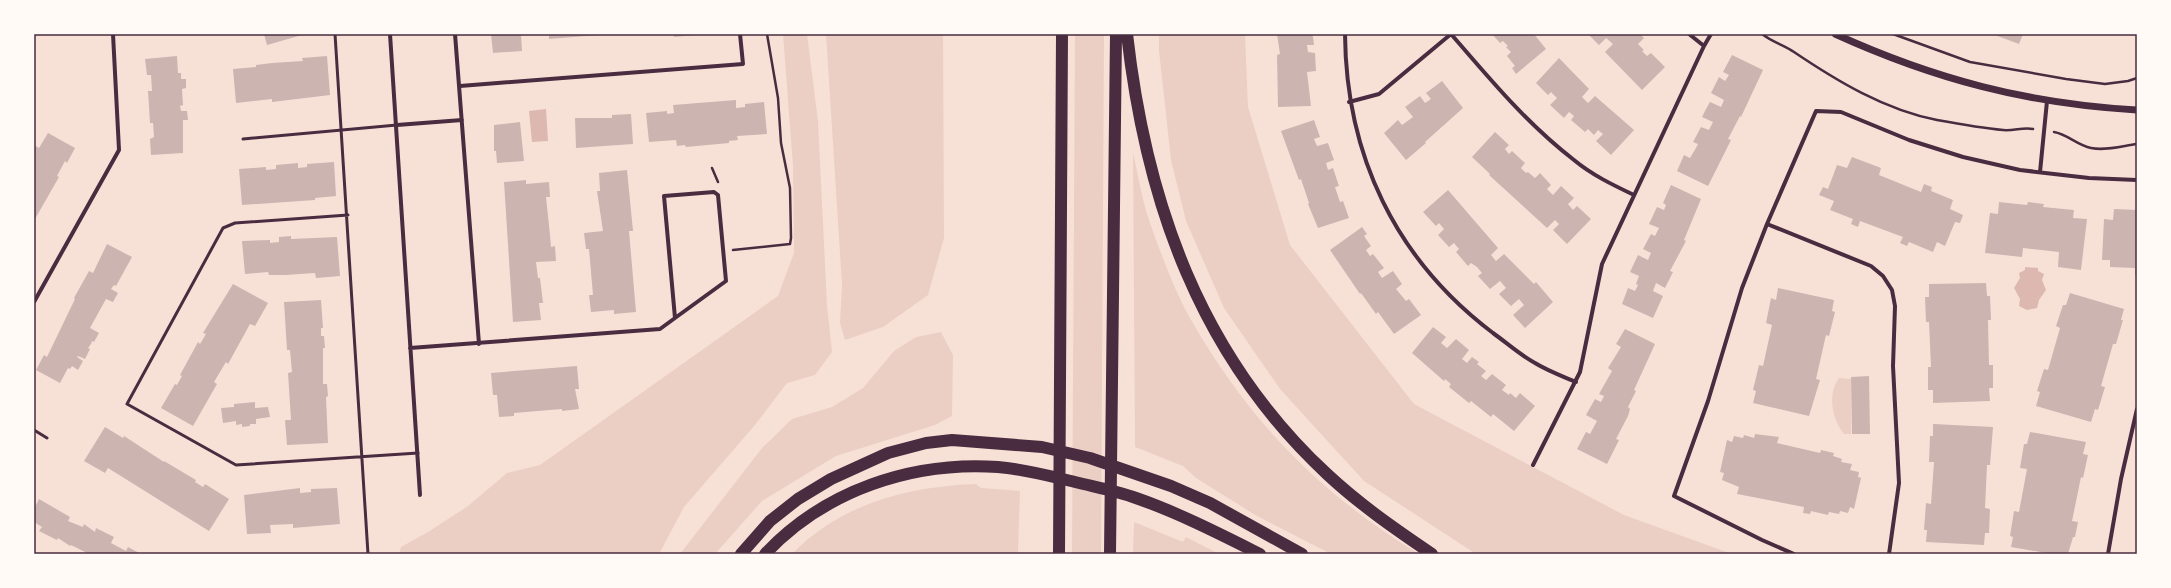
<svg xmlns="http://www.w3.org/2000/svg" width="2171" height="588" font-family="Jost,sans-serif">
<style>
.green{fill:#ebcfc5}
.water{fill:#dcb8b0}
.building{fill:#ccb4b1}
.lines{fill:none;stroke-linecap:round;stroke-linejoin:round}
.path{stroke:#4a2c40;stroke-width:2.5}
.service{stroke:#4a2c40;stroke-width:3}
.minor{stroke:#4a2c40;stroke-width:4}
.tertiary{stroke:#4a2c40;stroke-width:7}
.motorway{stroke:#4a2c40;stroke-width:12}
.neatline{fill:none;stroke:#4a2c40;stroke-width:1.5}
</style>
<rect width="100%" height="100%" fill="#f7e1d7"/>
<!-- green -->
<path class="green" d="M783,34h24l11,87 9,184 5,47 -17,23 -28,8 -32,42 -71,82 -25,47h-260l2,-7 27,-15 40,-26 39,-33 33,-8 238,-169 16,-43 -1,-87z
M826,34h117l1,204 -16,57 -45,32 -38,13 -5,-17 2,-38z
M1075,34h29l-3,520h-29z
M1159,34h86l3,73 42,138 124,159 210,111 108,39h-256l-112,-73 -84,-92 -56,-81 -38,-87 -15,-61 -12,-109z
M1133,153c5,22 9,46 16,67 10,29 26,72 41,98 58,102 129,175 229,236h-88l-74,-38 -61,-38 -13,-12 -48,-19z
M941,332l12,23 -1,61 -17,9 -99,31 -74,45 -47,53h-35l82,-106 30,-29 40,-12 31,-19 31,-37 22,-14z
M1839,378l12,1v55h-7c-12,-15 -17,-39 -5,-56z
M976,484l5,4 39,3 -2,63h-226c48,-50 117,-68 184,-70z
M1134,522l49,20 3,-5 33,17h-86z"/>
<!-- water -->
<path class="water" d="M546,109l2,32 -16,1 -3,-31z
M2025,267l13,1v3l6,3 -2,6 4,10 -7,10 -2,8 -10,2 -8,-4 1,-7 -6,-11 6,-10 -1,-5 6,-3z"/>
<!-- building -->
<path class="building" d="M264,34h38v1l-35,10z
M491,34h30l1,17 -29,2z
M549,34h50v1l-50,4z
M674,34h21v1l-21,2z
M1277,34h35l1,3 1,8h-7l1,7 7,1 1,18 -9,1 4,34 -33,1 -1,-52 3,-1z
M1492,34h42l12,15 -30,25 -4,-6 3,-2 -8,-10 4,-4 -5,-5 2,-1 -5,-5 -3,2z
M1588,34h52l4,4 -6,6 6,6 -2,1 5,5 4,-3 14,14 -23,23 -37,-38 8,-8 -7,-6 -7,7z
M1992,34h31l-4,10z
M1732,55l31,15 -22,47 -1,-1 -12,23 3,1 -23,46 -31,-15 7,-16 6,3 6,-10 2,-4 -5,-2 8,-15 8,3 4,-8 -11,-5 4,-8 4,-7 11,5 3,-7 -13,-7 8,-16 6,4 4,-6 -6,-3z
M177,56l1,17h3v6h5v9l-4,1 1,16 -3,1 1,5h6l1,9h-5v33l-32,2 -1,-16 4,-2 -1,-14h-3l-2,-32h4l-1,-16h-4l-2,-16z
M327,56l3,39 -58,7v-3l-36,4 -3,-34 23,-2v-2l16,-2 31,-2 -1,-3z
M1559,58l30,31 -7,8 6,6 7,-7 39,34 -23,25 -15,-14 7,-7 -5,-4 -4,5 -6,-6 -3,3 -14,-12 3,-4 -5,-4 -5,6 -14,-13 7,-7 -6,-6 -3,3 -12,-12z
M1442,81l21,27 -38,34 1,1 -20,17 -22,-27 14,-13 4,5 11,-8 -8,-10 15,-11 5,7 6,-4 -5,-6z
M736,100v8l9,-1v-3l19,-2 3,32 -30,2 1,4 -9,1v2l-43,4 -1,-2 -8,1 -1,-6 -27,2 -3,-29 21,-2v3l7,-1 -1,-8z
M631,114l2,30 -57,4 -1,-30h37v-3z
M1314,120l6,17 -6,2 3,7 11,-3 6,17 -8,3 2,7 5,-2 6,18 -4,1 5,15 3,-1 6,17 -31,10 -10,-24 1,-1 -8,-24 -2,1 -18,-49z
M520,122l4,39 -27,2 -1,-12h-2v-26z
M1495,132l14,13 -4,4 4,5 3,-3 13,12 -4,5 5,5 2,-1 7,6 5,-5 11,12 -4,4 6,6 8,-9 13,12 -6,6 5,6 4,-4 14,13 -24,25 -14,-14 6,-6 -4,-4 -8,8 -58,-53 1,-1 -18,-17z
M48,133l27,15 -8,15 -2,-2 -8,15 2,1 -24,42 -1,-74 5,3z
M1852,157l29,11 -2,7 42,17 3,-8 8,3 -1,4 22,9 -3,9 13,6 -3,8 -5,-1 -10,24 -8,-4 -4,10 -24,-10 -2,4 -7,-3 3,-6 -43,-16 -2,6 -7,-3 2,-5 -23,-9 4,-9 -15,-6 4,-8 5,2 9,-24 10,3z
M334,162l2,34 -21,2v2l-73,5 -3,-36 27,-2v3l10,-1v-4l22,-2v5l9,-1v-3z
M627,170l6,61h-4l7,81 -22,2v-4l-23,2 -2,-17h4l-4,-46h-3l-2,-16 19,-2 -6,-40h3l-1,-18z
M526,180v4l23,-2 1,15h-4l4,38 1,12 4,-1 1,15 -20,1 2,16h2l3,25h-4l2,17 -28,2 -9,-140z
M1671,185l30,14 -17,41 2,1 -16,30 3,1 -8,16 -9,-5 -3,8 10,5 -10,22 -31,-14 6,-16 7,3 3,-6 -2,-1 3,-8 -9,-4 8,-17 10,5 3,-7 -8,-4 8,-15 4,2 4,-8 -10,-4 8,-17 7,3 2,-5 -3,-2z
M1448,190l50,58 -7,7 5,6 8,-7 30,30 2,-2 17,20 -28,26 -12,-13 11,-10 -5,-6 -8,7 -12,-12 7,-6 -6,-7 -10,8 -12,-13 4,-3 -5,-6 -6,-4 -3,3 -12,-14 3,-3 -5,-6 -5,4 -11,-12 6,-6 -5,-6 -3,3 -13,-14z
M1999,202l28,3 1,-3 16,2 -1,3 31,3 -1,8 14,1 -6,51 -23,-3 1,-15 -36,-4 -1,9 -37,-4 5,-40 8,1z
M2114,209l23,1v65h-2v-7l-25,-1v-7h-8l2,-41 9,1z
M1362,227l5,7 -3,2 7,10 -5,4 4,6 3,-2 11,14 -6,4 4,6 11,-7 9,13 -6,5 10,12 3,-2 12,16 -27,19 -16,-22 -2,2 -15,-21 -1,1 -30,-44z
M291,236v3l46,-2 3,39 -24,2 -1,-5 -30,2h-16l-1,-3 -23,2 -3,-33 28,-1v3l9,-1v-5z
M107,244l25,13 -16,29 -2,-1 -3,4 7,4 -5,9 -7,-3 -16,29 9,5 -5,9 -2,-1 -1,3 -3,4 2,1 -5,10 -7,-3 -1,1 6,4 -5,9 -6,-4 -2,3 -2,-1 -8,15 -24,-13 8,-15 3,2 28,-58 -1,-1 15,-27 4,2z
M1986,283l1,13h3l1,24h-3l1,45h4v23h-4l1,13 -57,2v-13h-5v-23h3l-2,-45h-3l-1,-25h4v-13z
M233,284l35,19 -13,23 -5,-2 -22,40 -2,-2 -12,20 3,2 -24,42 -32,-18 14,-24 2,1 5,-9 -2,-1 18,-33 2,2 6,-10 -3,-1z
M1778,288l56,12 -2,11 3,1 -6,24 -3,-1 -10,44 4,1 -11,36 -56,-13 3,-12 -3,-1 6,-25 4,1 9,-41 -6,-2 5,-25 5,2z
M2070,293l54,16 -3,11h2l-7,24h-3l-12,42 4,1 -7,23 -3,-1 -4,13 -55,-16 4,-14 -3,-1 7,-22 4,1 12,-42 -4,-2 7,-21h3z
M321,300l2,28h-2v8h3l1,12h-2v36h4l1,12 -2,1 2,46 -41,2 -2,-25h6l-3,-47 4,-1 -2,-22h-3l-3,-48z
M1433,327l13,10 -5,6 6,5 9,-9 13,11 -7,9 5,4 5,-6 7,5 -2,2 9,7 -5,5 5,4 6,-6 14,11 -4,5 7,5 1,-2 6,5 4,-5 15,13 -21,25 -21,-17 -2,3 -20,-16 -2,2 -20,-16 2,-3 -6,-5 -1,2 -32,-28z
M1625,329l30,15 -21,46 2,1 -8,16 2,2 -2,7 -12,23 3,1 -12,24 -30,-15 9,-17 4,2 7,-13 -11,-6 9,-16 6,3 3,-6 -5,-2 13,-23 -4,-3 13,-21 -5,-3z
M577,366l2,23h-4l4,20 -17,2v-2l-48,4v3l-15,1 -2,-22h-4l-2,-22z
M1869,376l1,58h-18l-1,-57z
M255,402v6l13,-1 2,10 -14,2v5h-6v2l-8,1v-3l-6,1v-4l-13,2 -2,-15 13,-1v-3z
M1933,424l60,3 -3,38h-3l-2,43 5,1 -1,24h-4l-1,12 -58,-3 1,-12h-3l2,-27 5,1 3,-42h-5l1,-26h3z
M105,427l18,11 1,-2 40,26v-1l32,19 -1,2 8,5 2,-3 24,15 -20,32 -101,-63 -3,5 -21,-12z
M2030,432l56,10 -3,12 5,1 -5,23 -2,-1 -9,44 6,1 -3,15h-2l-5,17h-16l-41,-7 2,-10 -3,-1 4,-25 5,1 8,-43 -7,-1 4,-24h3z
M1755,434l24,3 -2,6 43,10 1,-3 13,3 -1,3 9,3 -1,3 11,2 -2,6 9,2 -1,5 3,1 -7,31 -4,-2 -2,6 -8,-2 -1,3 -10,-2 -1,3 -17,-4 -1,3 -7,-1 1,-6 -67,-13 2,-7 -17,-7 2,-7 -4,-1 7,-32 5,2 2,-6 9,2 1,-3 10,3z
M300,488v5l11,-1v-3l26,-1 3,36 -47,4v-4l-23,1 1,8 -24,1 -3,-39z
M39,499l31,18 -2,4 15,6 1,-3 11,8 1,-4 18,9 -3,6 15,8 2,-4 13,7h-52l-18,-9 -1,1 -12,-8 -1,2 -18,-9 3,-4 -8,-5v-13z"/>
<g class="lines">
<!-- path -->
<path class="path" d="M1762,34c10,8 22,11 32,18 43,29 91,58 143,68 22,4 45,8 66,10 11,1 20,-3 30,-1
M1893,34l77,28 96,17 39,5 23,-3 9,-3
M2054,132c13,2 23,13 37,16 15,3 31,-2 46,-4
M712,168l6,14
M733,250l57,-6 1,-6 -1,-50 -9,-45 -3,-45 -11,-64"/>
<!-- service -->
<path class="service" d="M335,34l33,520
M243,139l154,-14
M348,215l-113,8 -12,5 -96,176 109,61 182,-12
M34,430l13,8"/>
<!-- minor -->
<path class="minor" d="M390,34l30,461
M455,34l24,310
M1345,34c1,121 50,225 148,299 14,10 27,22 42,30 13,8 27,13 41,19
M1451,34c38,44 76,90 123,126 18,15 39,25 60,35
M1704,46l7,-12
M460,86l283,-22 -3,-30
M1349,102l30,-8 72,-60
M397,125l65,-5
M2040,172l7,-71
M714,192l4,3 8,86 -51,37 -11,-122z
M1767,224l104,42 12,10 9,14 3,16 -2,60 6,117 -10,71
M34,302l85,-152 -6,-116
M410,348l250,-19 15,-11
M1533,465l47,-93 22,-108 102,-218 -15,-12
M1794,554l-32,-14 -88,-44 34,-95 34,-113 25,-64 49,-113 25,1 68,28 54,17 57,13 69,8 48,2
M2108,554l13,-75 16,-70"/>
<!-- tertiary -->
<path class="tertiary" d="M1835,34c99,45 193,70 302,76"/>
<!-- motorway -->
<path class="motorway" d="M1127,34c19,168 73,322 200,440 32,30 68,55 105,80
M741,554l29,-33 28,-22 33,-20 57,-26 38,-10 26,-3 90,7 48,11 81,28 39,17 92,51
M765,554c59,-63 146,-93 233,-87 26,2 51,9 77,15 20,5 42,9 61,16 43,15 84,36 124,56
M1059,554l3,-520
M1110,554l6,-520"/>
</g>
<!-- border -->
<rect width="2171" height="588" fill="none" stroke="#fffaf5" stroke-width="70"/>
<rect x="35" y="35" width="2101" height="518" class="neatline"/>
</svg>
